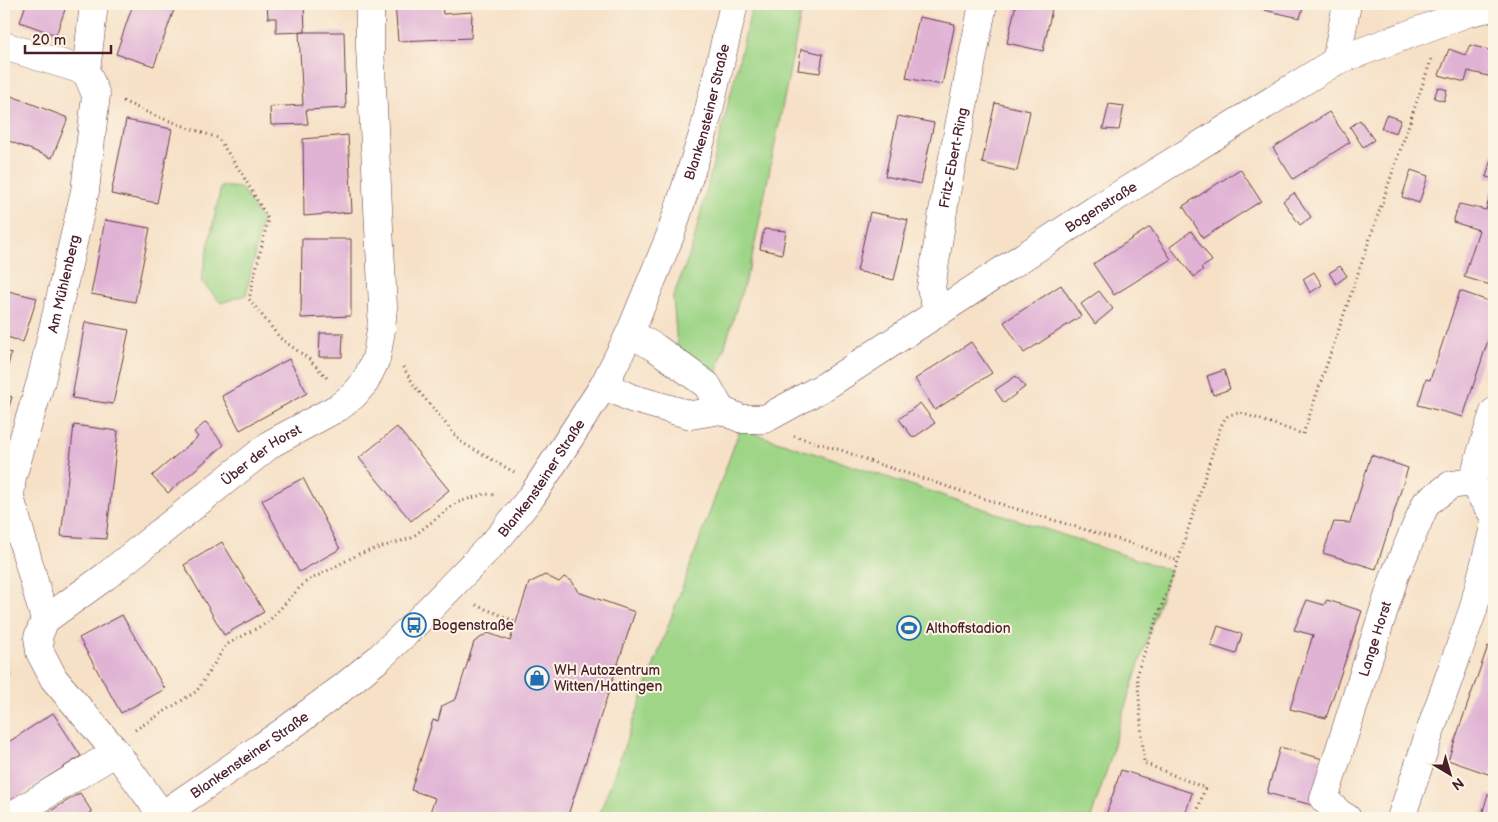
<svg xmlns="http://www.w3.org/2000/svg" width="1498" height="822" font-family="'Balsamiq Sans',sans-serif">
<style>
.green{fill:#9ed587;stroke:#747a59}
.building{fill:#e0b3d5}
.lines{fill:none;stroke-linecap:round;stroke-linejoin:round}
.minor-casing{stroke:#643c42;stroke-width:29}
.secondary-casing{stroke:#643c42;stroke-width:29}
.path{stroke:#643c42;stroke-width:3;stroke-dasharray:1 4;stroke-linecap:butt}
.minor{stroke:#fff;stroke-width:28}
.secondary{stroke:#fff;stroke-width:28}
.labels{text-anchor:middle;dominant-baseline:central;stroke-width:4;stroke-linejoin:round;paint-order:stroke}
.street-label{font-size:14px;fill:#4a1f2b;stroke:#fcf5e5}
.poi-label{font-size:14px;fill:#4a1f2b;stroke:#fcf5e5;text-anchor:start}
</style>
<rect width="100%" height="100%" fill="#fcf5e5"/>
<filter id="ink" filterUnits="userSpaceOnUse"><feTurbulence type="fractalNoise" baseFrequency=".02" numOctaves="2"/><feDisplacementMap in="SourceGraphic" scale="10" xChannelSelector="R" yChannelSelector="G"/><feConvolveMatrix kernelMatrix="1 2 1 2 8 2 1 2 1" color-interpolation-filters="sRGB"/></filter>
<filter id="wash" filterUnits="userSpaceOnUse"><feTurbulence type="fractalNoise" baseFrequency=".0096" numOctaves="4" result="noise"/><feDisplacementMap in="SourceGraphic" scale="20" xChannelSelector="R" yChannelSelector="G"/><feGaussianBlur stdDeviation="1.12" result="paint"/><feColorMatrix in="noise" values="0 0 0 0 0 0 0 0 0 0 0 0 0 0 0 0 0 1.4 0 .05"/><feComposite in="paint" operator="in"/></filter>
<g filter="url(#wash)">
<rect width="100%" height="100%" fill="#f6e1c7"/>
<!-- green -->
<path class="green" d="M753,4h50l-51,254 -36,117 -39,-29 -4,-49 19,-49z
M221,186l20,2 21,32 -16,75 -25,8 -20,-22z
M740,429l430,141 -51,155 -9,35 -19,58h-493z"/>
<g id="blocks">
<!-- building -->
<path class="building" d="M26,4h41l-11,31 -36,-13z
M133,4h43l-22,62 -38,-12z
M304,4l1,28 -29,1v-15h-8l-1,-13z
M395,4h47l1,10 29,-2 -1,26 -73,3z
M1016,4h37l-10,47 -36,-8z
M1266,4h38l-4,14 -36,-8z
M919,17l36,7 -13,61 -36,-7z
M305,32h39l2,76 -40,2 2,14 -37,1 -1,-18 33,-2 -4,-72z
M1470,45l23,6 -4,11 5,2v7l-2,6 -24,-6 -3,11 -26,-7 10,-26 16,6z
M801,49l22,5 -3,19 -22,-3z
M1438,87l9,3 -3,11 -10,-3z
M4,93l64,25 -16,40 -48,-19z
M995,103l35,8 -13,60 -35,-8z
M1109,104l15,2 -5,24 -16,-1z
M1329,112l21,30 -57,37 -20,-31z
M1386,115l15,5 -5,13 -15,-5z
M898,116l36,7 -13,61 -36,-8z
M126,120l46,9 -15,74 -46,-9z
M1360,120l14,20 -11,7 -13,-20z
M348,135l4,77 -48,4 -1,-77z
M1493,153h1v26l-8,-2z
M1240,169l21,32 -58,37 -20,-32z
M1411,170l17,6 -9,27 -17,-6z
M1494,182v104l-30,-9 15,-47 -26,-8 6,-18 27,6z
M1294,193l17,24 -11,8 -17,-24z
M870,212l38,8 -14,60 -37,-9z
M105,220l45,8 -15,74 -44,-8z
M1150,227l21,32 -57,36 -21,-31z
M764,229l22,2 -4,23 -22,-5z
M1191,231l21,30 -11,7 2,2 -9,7 -24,-30z
M302,239h49v77l-50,2z
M1340,266l7,10 -11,8 -7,-11z
M1314,272l8,13 -12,8 -7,-14z
M1061,285l20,31 -57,37 -20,-31z
M4,290l33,8 -14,44 -19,-6z
M1099,291l14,18 -18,15 -14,-20z
M1460,291l34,12v19l-31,95 -45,-12 8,-26 4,1z
M85,322l44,8 -16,74 -41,-6z
M320,333h23l-1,24h-23z
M971,342l21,31 -57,37 -20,-31z
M4,351l7,2 -3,13 -4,-1z
M289,359l18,34 -67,37 -18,-34z
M1224,370l6,19 -17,6 -6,-19z
M1016,376l9,11 -21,16 -9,-13z
M4,394l8,3 -8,26z
M920,403l15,20 -22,15 -14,-19z
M206,422l18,23 -56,48 -16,-17 46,-39 -4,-5z
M74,425l44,6 -12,108 -45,-3z
M397,427l52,63 -38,31 -52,-63z
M1371,455l37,13 -32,101 -53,-16 11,-31 16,1z
M303,478l37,71 -41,23 -37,-72z
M222,542l42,70 -40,23 -40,-70z
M545,575l14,7 5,-5 8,4 6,11 57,20 -68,206h-139l7,-20 -24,-8 22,-70 5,1 4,-15 14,-7 18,-57 14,-9 22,8 19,-58z
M1307,600l17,5 3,-5 35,11 -36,107 -36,-9 23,-74 -19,-5z
M122,615l43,74 -44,24 -42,-75z
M1218,626l24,8 -6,20 -25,-8z
M1488,646l6,3v115l-3,11 -43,-15z
M4,663l6,10 -6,4z
M53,713l28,43 -77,49v-60z
M1280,747l43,12 -11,46 -45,-12z
M1121,770l71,23 -8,25h-79z
M80,793l12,19 -9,6h-44z
M1488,794l6,2v22h-13z"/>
</g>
</g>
<g filter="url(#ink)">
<use href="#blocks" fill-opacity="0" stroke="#643c42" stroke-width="1"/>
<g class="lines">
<!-- minor casing -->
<g class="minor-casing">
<g id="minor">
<path d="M4,46l82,25"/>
<path d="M1336,61l11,-57"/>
<path id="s1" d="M938,313l-7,-25 14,-90 38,-194"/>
<path d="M630,333l26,15 51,37 14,25"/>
<path id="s2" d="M604,385l27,13 60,17 30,-5 21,9h23l62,-34 268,-175 241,-149 134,-49 24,-5"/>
<path d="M1472,482l22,-70"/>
<path id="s3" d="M45,620l-35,-123 2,-20 29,-96 44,-190 11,-96 -10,-24 8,-67"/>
<path id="s4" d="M162,815l-46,-63 -62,-73 -14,-27 -2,-15 7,-17 61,-44 166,-133 67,-36 15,-12 11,-13 11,-23 5,-29 2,-23 -13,-260v-43"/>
<path d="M8,818l108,-66"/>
<path id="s5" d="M1347,818l-8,-5 -15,-14 71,-224 31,-72 25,-18 21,-3 22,34"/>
<path d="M1401,818l34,-101 38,-107 21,-83"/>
</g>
</g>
<!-- secondary casing -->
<g class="secondary-casing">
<g id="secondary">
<path id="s6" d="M158,818l128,-88 55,-41 37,-30 36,-34 86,-89 32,-40 72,-111 26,-52 40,-97 34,-105 30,-127"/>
</g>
</g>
<!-- path -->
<path class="path" d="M123,101l30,14 65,23 24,36 26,45 -19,80 31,39 29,21 20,21
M403,367l13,21 45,54 53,30
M794,436l50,15 25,10 144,47 127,38 38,15
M476,605l41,17
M135,730l62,-39 29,-46 42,-23 36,-39 55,-29 52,-16 45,-35 28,-9 13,1
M1195,818l10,-30 -61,-25 -7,-90 41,-112 42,-132c5,-12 6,-15 21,-16l62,21 129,-377"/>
<!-- minor -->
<use href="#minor" class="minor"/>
<!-- secondary -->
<use href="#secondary" class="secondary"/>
</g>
</g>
<!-- icons -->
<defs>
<g id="bus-ring" transform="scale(1.25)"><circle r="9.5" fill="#fcf5e5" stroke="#1f6fb2" stroke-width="1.5"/><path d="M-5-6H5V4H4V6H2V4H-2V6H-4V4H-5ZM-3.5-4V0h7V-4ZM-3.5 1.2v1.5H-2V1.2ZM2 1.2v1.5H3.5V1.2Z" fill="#1f6fb2"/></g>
<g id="stadium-ring" transform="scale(1.25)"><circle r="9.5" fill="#fcf5e5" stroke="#1f6fb2" stroke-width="1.5"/><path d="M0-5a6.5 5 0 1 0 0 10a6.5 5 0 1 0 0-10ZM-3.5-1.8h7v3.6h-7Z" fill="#1f6fb2"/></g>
<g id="shop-ring" transform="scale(1.25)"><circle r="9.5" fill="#fcf5e5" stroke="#1f6fb2" stroke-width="1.5"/><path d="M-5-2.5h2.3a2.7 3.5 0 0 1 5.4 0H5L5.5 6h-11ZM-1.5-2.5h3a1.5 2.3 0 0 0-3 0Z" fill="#1f6fb2"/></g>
</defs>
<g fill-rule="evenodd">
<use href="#bus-ring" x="414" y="625"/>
<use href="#stadium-ring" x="909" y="628"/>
<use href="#shop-ring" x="537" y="678"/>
</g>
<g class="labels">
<!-- street labels -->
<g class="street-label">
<text stroke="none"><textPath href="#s6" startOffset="921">Blankensteiner Straße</textPath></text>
<text stroke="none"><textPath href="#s1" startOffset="158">Fritz-Ebert-Ring</textPath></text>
<text stroke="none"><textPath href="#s2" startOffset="566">Bogenstraße</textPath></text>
<text stroke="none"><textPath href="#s3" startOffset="348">Am Mühlenberg</textPath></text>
<text stroke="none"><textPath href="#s4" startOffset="510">Über der Horst</textPath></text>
<text stroke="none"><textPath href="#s6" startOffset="516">Blankensteiner Straße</textPath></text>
<text stroke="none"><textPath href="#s5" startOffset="198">Lange Horst</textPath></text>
<text stroke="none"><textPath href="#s6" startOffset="111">Blankensteiner Straße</textPath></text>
</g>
<!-- poi labels -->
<g class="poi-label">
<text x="432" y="625">Bogenstraße</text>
<text x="926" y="628">Althoffstadion</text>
<text x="554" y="670">WH Autozentrum<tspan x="554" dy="16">Witten/Hattingen</tspan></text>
</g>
</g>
<!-- margin -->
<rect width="1498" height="822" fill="none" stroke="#fcf5e5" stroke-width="20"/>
<!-- north arrow -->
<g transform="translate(1450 774) rotate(142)" stroke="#fcf5e5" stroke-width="4" paint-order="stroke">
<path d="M0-4L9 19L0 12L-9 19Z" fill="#4a1f2b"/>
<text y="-8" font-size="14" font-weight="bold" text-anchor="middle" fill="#4a1f2b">N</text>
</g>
<!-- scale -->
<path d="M25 45v8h86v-8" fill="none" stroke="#4a1f2b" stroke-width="2.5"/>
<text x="32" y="45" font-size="15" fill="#4a1f2b" stroke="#fcf5e5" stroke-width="4" paint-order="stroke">20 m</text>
</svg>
